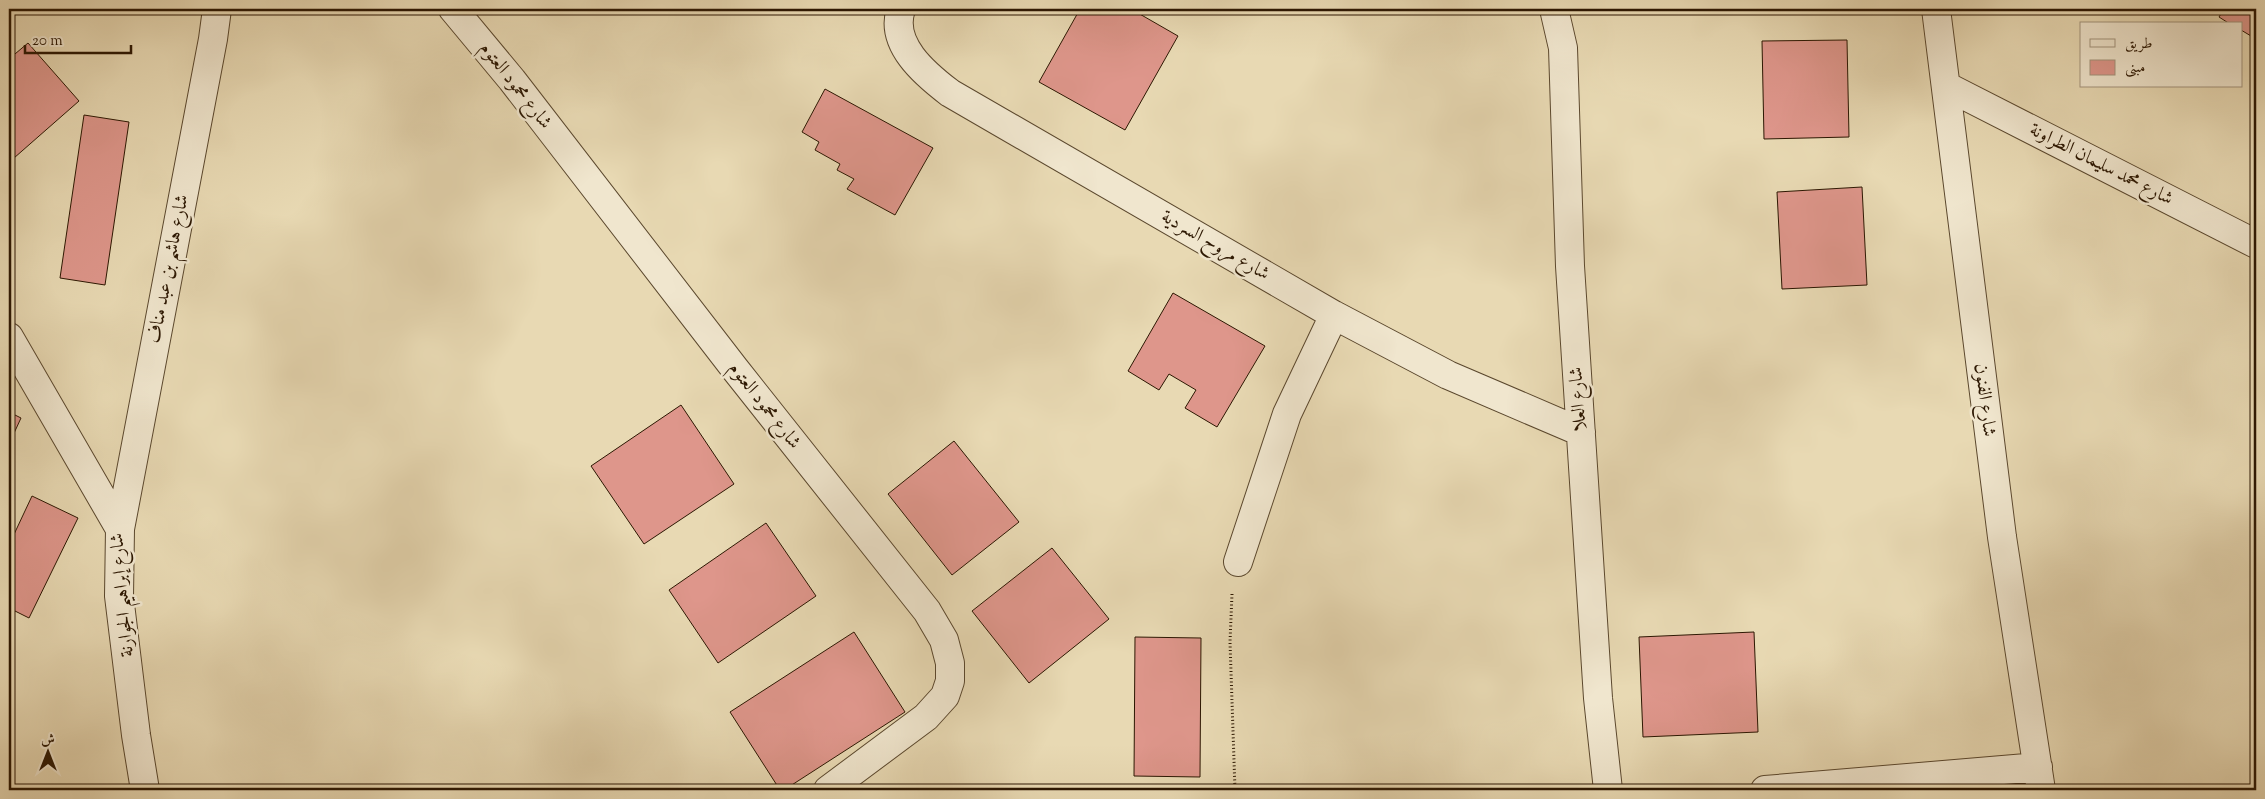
<svg xmlns="http://www.w3.org/2000/svg" width="2265" height="799" font-family="'Sorts Mill Goudy',Amiri,serif">
<style>
.building{fill:#de968b;stroke:#2c1702}
.lines{fill:none;stroke-linecap:round;stroke-linejoin:round}
.minor-casing{stroke:#5b482e;stroke-width:30}
.path{stroke:#2c1702;stroke-width:3;stroke-dasharray:1 2.5;stroke-linecap:butt}
.minor{stroke:#f0e6ce;stroke-width:28}
.labels{text-anchor:middle;dominant-baseline:central;stroke-width:5;stroke-linejoin:round;paint-order:stroke}
.street-label{font-size:19px;fill:#2c1702;stroke:#f0e6ce}
</style>
<rect width="100%" height="100%" fill="#e8d9b3"/>
<filter id="stains"><feTurbulence type="fractalNoise" baseFrequency=".004" numOctaves="4"/><feColorMatrix values="0 0 0 0 .2 0 0 0 0 .09 0 0 0 0 .02 0 0 0 .5 -.17"/></filter>
<radialGradient id="worn" r=".72"><stop offset=".6" stop-color="#630" stop-opacity="0"/><stop offset="1" stop-color="#630" stop-opacity=".3"/></radialGradient>
<!-- building -->
<path class="building" d="M1080,9h51l47,27 -53,94 -86,-48z
M2224,9h32v30l-15,-9v-6h-11l-11,-7z
M1847,40l2,97 -85,2 -2,-98z
M28,43l51,58 -65,57 -5,-6v-93z
M825,89l108,59 -38,67 -48,-26 7,-10 -17,-9 3,-6 -25,-14 4,-8 -17,-10z
M84,115l45,7 -24,163 -45,-7z
M1862,187l5,98 -85,4 -5,-97z
M1173,293l92,53 -48,81 -32,-19 11,-18 -27,-16 -10,16 -31,-19z
M681,405l53,79 -90,60 -53,-78z
M9,412l12,6 -12,26z
M954,441l65,81 -67,53 -64,-81z
M32,496l46,22 -49,100 -20,-10v-63z
M766,523l50,73 -98,67 -49,-73z
M1052,548l57,71 -80,64 -57,-72z
M854,632l51,80 -121,78h-4l-50,-78z
M1754,632l4,100 -115,5 -4,-100z
M1135,637l66,1 -1,139 -66,-1z"/>
<g class="lines">
<!-- minor casing -->
<g class="minor-casing">
<path id="minor" d="M453,9l59,71 223,289 192,242 17,29 6,23v18l-5,15 -19,21 -98,73
M901,9c-12,35 24,65 49,84l384,222 114,60 133,57
M1554,9l9,39 7,218 28,432 10,92
M1936,9l66,528 39,253
M1946,86l310,158
M9,337l111,192
M1238,562l49,-148 47,-99
M145,790l-9,-55 -17,-139 1,-67 93,-490 4,-30
M1765,790l273,-23"/>
</g>
<!-- path -->
<path class="path" d="M1232,594l-2,48 5,148"/>
<!-- minor -->
<use href="#minor" class="minor"/>
</g>
<g class="labels">
<!-- street labels -->
<g class="street-label">
<text transform="translate(515 86) rotate(52)">شارع محمود العتوم</text>
<text transform="translate(2101 165) rotate(27)">شارع محمد سليمان الطراونة</text>
<text transform="translate(1215 246) rotate(30)">شارع مروح السردية</text>
<text transform="translate(169 269) rotate(-79)">شارع هاشم بن عبد مناف</text>
<text transform="translate(1579 399) rotate(-94)">شارع العلا</text>
<text transform="translate(1984 400) rotate(83)">شارع الفنون</text>
<text transform="translate(764 406) rotate(52)">شارع محمود العتوم</text>
<text transform="translate(123 595) rotate(-95)">شارع إبراهيم الجوارنة</text>
</g>
</g>
<!-- margin -->
<rect width="2265" height="799" fill="none" stroke="#e8d9b3" stroke-width="30"/>
<rect x="10" y="10" width="2245" height="779" fill="none" stroke="#2c1702" stroke-width="2.5"/>
<rect x="15" y="15" width="2235" height="769" fill="none" stroke="#2c1702"/>
<!-- legend -->
<rect x="2080" y="22" width="162" height="65" fill="#f0e6ce" stroke="#a2937c"/>
<rect x="2090" y="39" width="25" height="8" fill="#f0e6ce" stroke="#a2937c"/>
<text x="2125" y="48" font-size="15" fill="#2c1702">طريق</text>
<rect x="2090" y="60" width="25" height="15" fill="#de968b" stroke="#a2937c"/>
<text x="2125" y="72" font-size="15" fill="#2c1702">مبنى</text>
<!-- north arrow -->
<g transform="translate(48 752)" stroke="#f0e6ce" stroke-width="4" paint-order="stroke">
<path d="M0-4L9 19L0 12L-9 19Z" fill="#2c1702"/>
<text y="-8" font-size="14" font-weight="bold" text-anchor="middle" fill="#2c1702">ش</text>
</g>
<!-- scale -->
<path d="M25 45v8h106v-8" fill="none" stroke="#2c1702" stroke-width="2.5"/>
<text x="32" y="45" font-size="15" fill="#2c1702" stroke="#f0e6ce" stroke-width="4" paint-order="stroke">20 m</text>
<rect width="100%" height="100%" filter="url(#stains)"/>
<rect width="100%" height="100%" fill="url(#worn)"/>
</svg>
